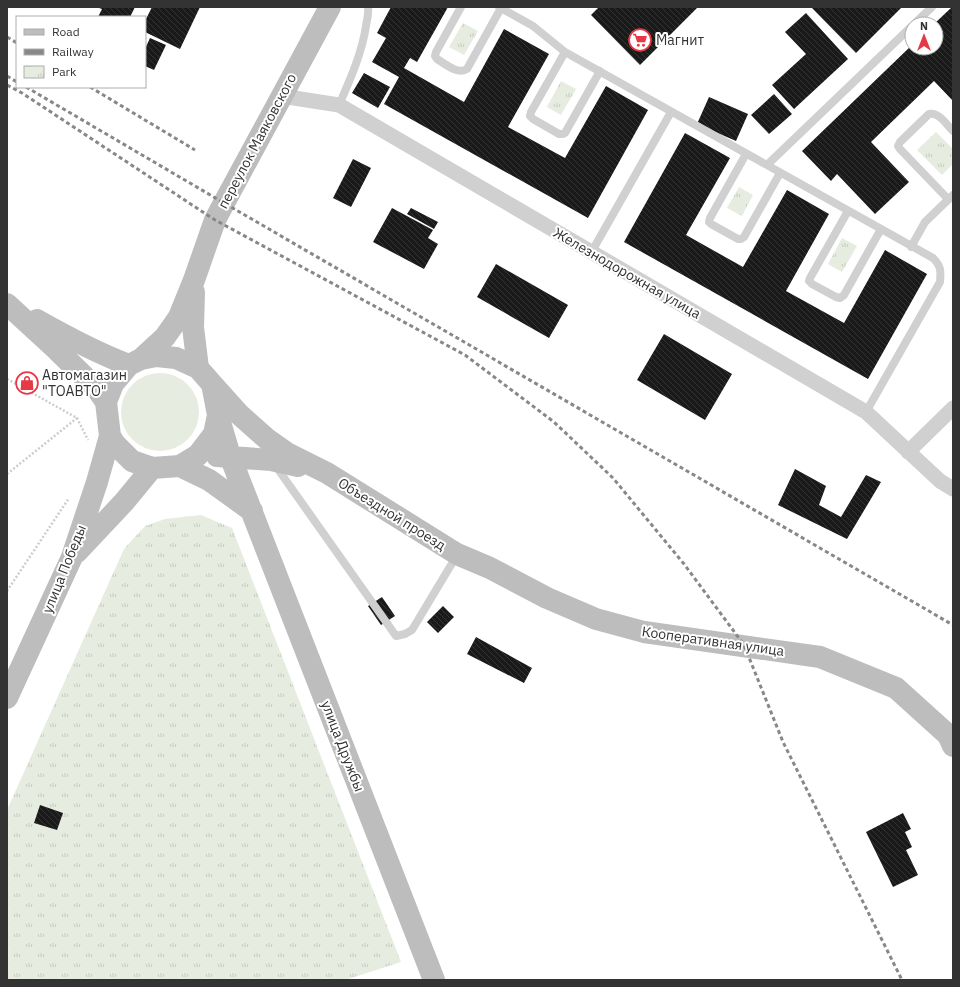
<svg xmlns="http://www.w3.org/2000/svg" width="960" height="987" font-family="'IBM Plex Sans',sans-serif">
<style>
.grass{fill:#e6ecdf}
.park{fill:url(#park-tufts)}
.building{fill:url(#building-back-hatch)}
.lines{fill:none;stroke-linecap:round;stroke-linejoin:round}
.path{stroke:#cdcdcd;stroke-width:2.5;stroke-dasharray:2 2;stroke-linecap:butt}
.service{stroke:#d0d0d0;stroke-width:8}
.minor{stroke:#d0d0d0;stroke-width:15}
.secondary{stroke:#bdbdbd;stroke-width:22}
.rail{stroke:#888;stroke-width:3;stroke-dasharray:4 3;stroke-linecap:butt}
.labels{text-anchor:middle;dominant-baseline:central;stroke-width:4;stroke-linejoin:round;paint-order:stroke}
.poi-label{font-size:14px;fill:#333;stroke:#fff;text-anchor:start}
.street-label{font-size:14px;fill:#333;stroke:#fff}
</style>
<defs>
<pattern id="park-tufts" width="24" height="20" patternUnits="userSpaceOnUse"><rect width="24" height="20" fill="#e6ecdf"/><path d="M3 7l-1-3M5 7V3M7 7l1-3M15 17l-1-3M17 17v-4M19 17l1-3" fill="none" stroke="#c6cbc0"/></pattern>
<pattern id="building-back-hatch" width="6" height="6" patternUnits="userSpaceOnUse"><rect width="6" height="6" fill="#1a1a1a"/><path d="M-1 5l2 2M0 0l6 6M5-1l2 2" fill="none" stroke="#333"/></pattern>
</defs>
<rect width="100%" height="100%" fill="#fff"/>
<!-- grass -->
<path class="grass" d="M121 412a39 39 0 1 1 78 0a39 39 0 1 1-78 0Z"/>
<!-- park -->
<path class="park" d="M463,23l15,8 -14,24 -15,-8z
M561,81l15,8 -15,26 -14,-8z
M936,132l17,17v15l-11,11 -25,-25z
M739,187l14,8 -11,21 -15,-8z
M842,238l15,8 -15,26 -14,-8z
M201,515l31,13 169,434 -56,18h-338v-170l117,-261 21,-23 20,-7z"/>
<!-- building -->
<path class="building" d="M96,7h39l-5,10h-32l4,-8z
M152,7h48l-20,42 -35,-17v-11z
M391,7h57l-31,55 -7,-4 -6,10 60,34 40,-73 45,25 -41,73 57,31 41,-72 42,24 -60,108 -204,-114 15,-27 -27,-15 14,-24 -9,-5z
M599,7h99l-58,58 -49,-50z
M811,7h91l-46,46z
M952,7h1v94l-19,-20 -63,61 38,40 -34,32 -38,-40 -6,7 -29,-30 110,-106v3h24v-24h-2z
M806,13l42,46 -54,50 -22,-24 34,-31 -21,-22z
M150,38l16,7 -12,25 -9,-4v-17z
M364,73l26,14 -12,21 -26,-15z
M774,94l18,20 -23,20 -18,-19z
M709,97l39,17 -12,27 -39,-17z
M685,133l45,25 -44,77 57,32 44,-77 42,24 -43,77 58,32 41,-73 42,24 -59,105 -244,-137z
M353,159l18,9 -20,39 -18,-9z
M392,208l41,22 -5,8 10,6 -14,25 -51,-27z
M411,208l27,14 -4,7 -27,-15z
M496,264l72,41 -19,33 -72,-41z
M664,334l68,40 -27,46 -68,-40z
M795,469l31,17 -7,19 22,12 25,-42 15,7 -34,57 -69,-34z
M382,597l13,19 -14,9 -13,-19z
M443,606l11,11 -16,16 -11,-11z
M476,637l56,31 -8,15 -57,-29z
M40,805l23,8 -6,17 -23,-7z
M903,813l8,16 -6,3 7,15 -6,3 12,25 -25,12 -27,-55z"/>
<g class="lines">
<!-- path -->
<path class="path" d="M7,379l70,39 11,22
M7,474l70,-56
M7,591l62,-93"/>
<!-- service -->
<path class="service" d="M461,7l-25,45 -1,4 2,3c8,5 21,16 30,10l34,-61
M499,7l34,19 32,26 368,206c8,8 8,13 7,24l-74,130
M914,24l18,-17
M565,52l-34,60 -1,4 3,3 26,15h4l2,-1 35,-62
M339,105c11,-25 23,-52 27,-79 1,-7 3,-13 2,-19
M746,154l-36,64 -1,4 2,2 27,15h3l3,-2 36,-64
M767,165l145,-139
M948,199l-48,-50 -2,-3 2,-4 29,-28c10,-2 17,10 24,17
M848,211l-38,67 -1,3 3,3 24,13 4,1 4,-3 37,-66
M911,247l14,-25 28,-27
M591,253l80,-141
M275,465l121,171 9,-2 7,-4 45,-75"/>
<!-- minor -->
<path class="minor" d="M281,96l58,9 527,307 74,69 13,8
M908,452l45,-44"/>
<!-- secondary -->
<path class="secondary" d="M194,292l-1,35 5,41
M7,304l50,46 40,39 9,13
M37,320c30,17 60,33 92,45
M141,359l24,-22 14,-20 15,-37 21,-60 9,-17 106,-196
M212,384l6,31 -4,19 -16,21 -18,11 -28,2 -20,-7 -17,-17 -5,-8 -4,-34 7,-18 16,-19 12,-6 15,-3 20,2 22,10 14,16 28,31 27,24 20,14 40,20 130,81 33,14 57,30 49,21 48,13 176,25 76,31 52,47 5,11
M218,415l12,41 204,524
M217,456l54,4 27,6
M180,466l29,14 43,31
M77,552l47,-50 28,-34
M7,698l65,-141 25,-75 13,-46"/>
<!-- rail -->
<path class="rail" d="M7,37l10,6
M7,76l10,6
M7,85l15,8 193,127 250,135 89,67 59,56 71,86 60,81 39,97 119,238
M26,87l198,116 729,422
M90,87l105,63"/>
</g>
<!-- icons -->
<defs>
<g id="supermarket-ring" transform="scale(1.15)"><circle r="9.5" fill="#fff" stroke="#e63946" stroke-width="1.5"/><path d="M-6-5.5h2.5l.6 2H6L4.5 2H-2.5L-4.4-4H-6ZM-1.5 3.2a1.3 1.3 0 1 0 .1 0ZM3 3.2a1.3 1.3 0 1 0 .1 0Z" fill="#e63946"/></g>
<g id="shop-ring" transform="scale(1.15)"><circle r="9.5" fill="#fff" stroke="#e63946" stroke-width="1.5"/><path d="M-5-2.5h2.3a2.7 3.5 0 0 1 5.4 0H5L5.5 6h-11ZM-1.5-2.5h3a1.5 2.3 0 0 0-3 0Z" fill="#e63946"/></g>
</defs>
<g fill-rule="evenodd">
<use href="#supermarket-ring" x="640" y="40"/>
<use href="#shop-ring" x="27" y="383"/>
</g>
<g class="labels">
<!-- poi labels -->
<g class="poi-label">
<text x="656" y="40">Магнит</text>
<text x="42" y="375">Автомагазин<tspan x="42" dy="16">"ТОАВТО"</tspan></text>
</g>
<!-- street labels -->
<g class="street-label">
<text transform="translate(257 141) rotate(-62)">переулок Маяковского</text>
<text transform="translate(627 273) rotate(30)">Железнодорожная улица</text>
<text transform="translate(392 514) rotate(32)">Объездной проезд</text>
<text transform="translate(64 569) rotate(-68)">улица Победы</text>
<text transform="translate(713 641) rotate(8)">Кооперативная улица</text>
<text transform="translate(343 746) rotate(69)">улица Дружбы</text>
</g>
</g>
<!-- border -->
<rect width="960" height="987" fill="none" stroke="#333333" stroke-width="16"/>
<!-- legend -->
<rect x="16" y="16" width="130" height="72" fill="#ffffff" stroke="#adadad"/>
<rect x="24" y="29" width="20" height="6" fill="#bdbdbd" stroke="#adadad"/>
<text x="52" y="36" font-size="12" fill="#333333">Road</text>
<rect x="24" y="49" width="20" height="6" fill="#888888" stroke="#adadad"/>
<text x="52" y="56" font-size="12" fill="#333333">Railway</text>
<rect x="24" y="66" width="20" height="12" fill="url(#park-tufts)" stroke="#adadad"/>
<text x="52" y="76" font-size="12" fill="#333333">Park</text>
<!-- north arrow -->
<g transform="translate(924 36)"><circle r="19" fill="#ffffff" stroke="#adadad"/>
<path d="M0-3L7 15L0 10L-7 15Z" fill="#e63946"/>
<text y="-6" font-size="11" font-weight="bold" text-anchor="middle" fill="#333333">N</text>
</g>
</svg>
